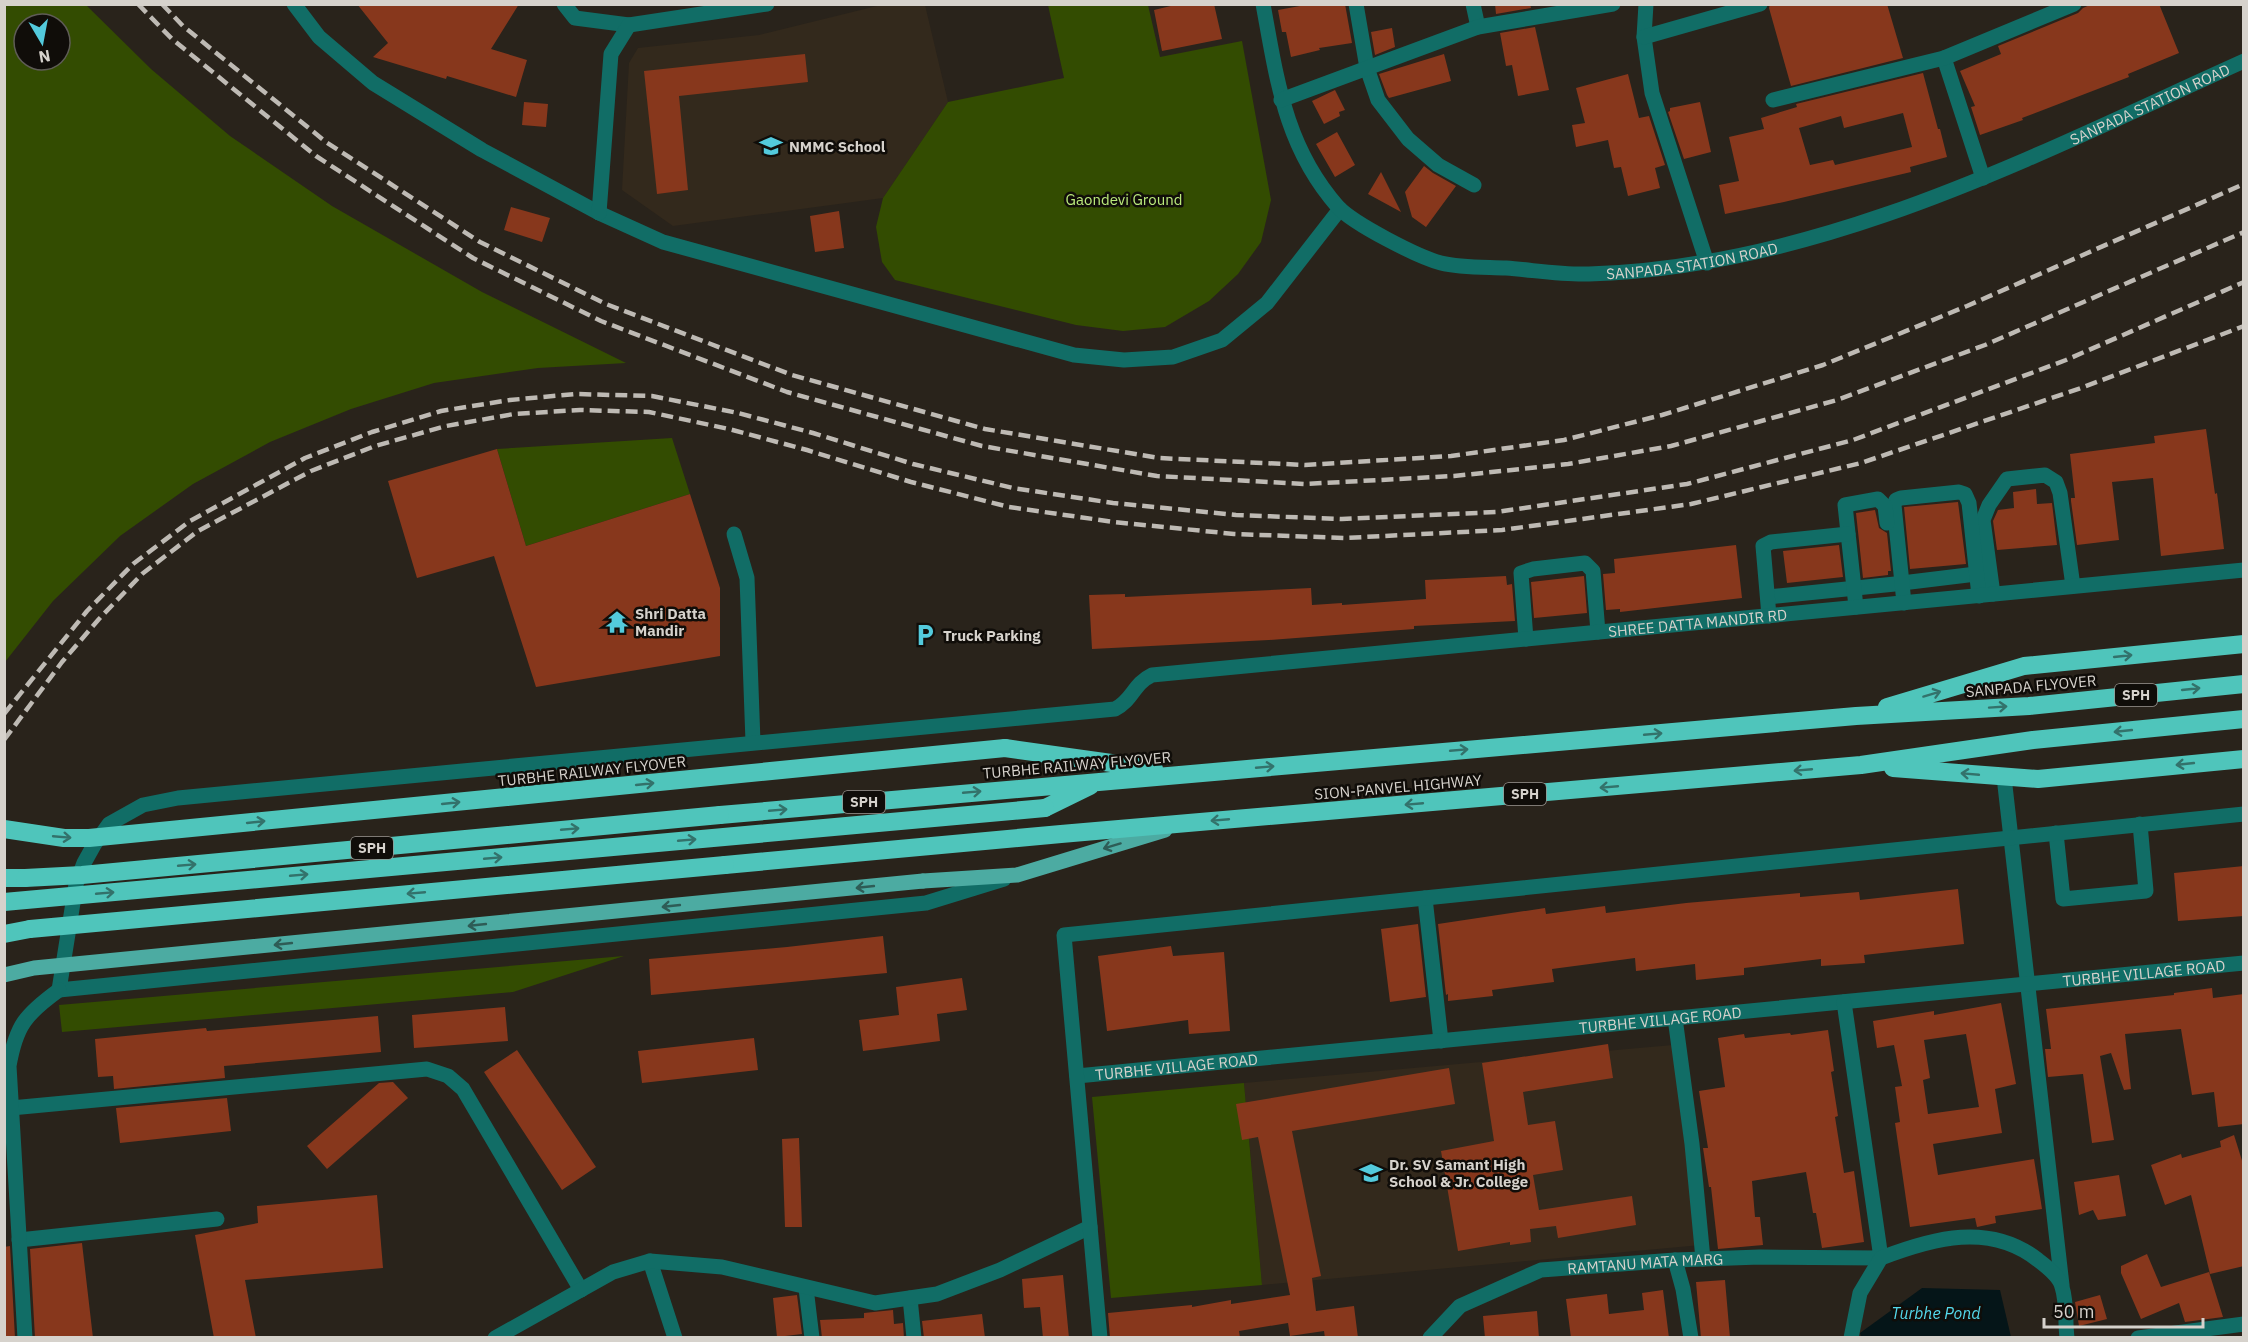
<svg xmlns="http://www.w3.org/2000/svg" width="2248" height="1342" font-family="'IBM Plex Sans',sans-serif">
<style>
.built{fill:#33291c}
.green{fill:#334c01;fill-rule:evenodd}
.water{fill:#051518}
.building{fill:#87371c;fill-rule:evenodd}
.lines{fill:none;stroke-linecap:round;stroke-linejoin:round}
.minor{stroke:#116d66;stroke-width:15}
.major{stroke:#4caba2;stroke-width:15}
.highway{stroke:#4fc5bb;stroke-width:18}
.rail{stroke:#bebab4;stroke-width:4.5;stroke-dasharray:12 6;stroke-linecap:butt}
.major-bridge{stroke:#4caba2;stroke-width:15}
.highway-bridge{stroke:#4fc5bb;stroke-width:18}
.oneway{stroke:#33726b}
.oneway2{stroke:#2e5c56}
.labels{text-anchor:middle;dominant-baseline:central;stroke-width:5;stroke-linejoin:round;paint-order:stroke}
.shield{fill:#100d09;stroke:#9b9792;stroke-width:1.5}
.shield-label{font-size:14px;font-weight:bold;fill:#d6d2cc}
.street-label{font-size:15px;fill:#d6d2cc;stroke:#100d09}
.poi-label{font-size:15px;font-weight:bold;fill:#d6d2cc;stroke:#100d09;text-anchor:start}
.park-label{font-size:15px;fill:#bbea7c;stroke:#100d09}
.water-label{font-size:16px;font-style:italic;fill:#54daed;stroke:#100d09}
</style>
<rect width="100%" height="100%" fill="#29231b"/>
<!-- built -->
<path class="built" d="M881,5h44l23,97 -65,96 -210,28 -51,-36 7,-127 9,-15 121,-13z
M1684,1044l17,201 -439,40 -18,-202z"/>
<!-- green -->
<path class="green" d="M5,4l81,1 65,64 79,67 102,70 150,86 144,71 -88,5 -104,15 -83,26 -81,33 -77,42 -73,52 -67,65 -48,61zM24,24h36v36h-36z
M1048,5h100l12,52 82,-16 29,159 -10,42 -23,32 -29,27 -44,26 -42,4 -47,-6 -181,-45 -13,-18 -6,-35 7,-29 65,-96 116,-24z
M672,438l18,56 -164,52 -29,-97z
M624,956l-111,36 -451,40 -3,-27z
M1244,1083l18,202 -151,13 -19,-201z"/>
<!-- water -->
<path class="water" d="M1922,1288l78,2 11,47h-150l-1,-4z"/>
<!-- building -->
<path class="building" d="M357,4h162l-28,45 36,11 -11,37 -69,-21 -1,3 -73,-22 15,-14z
M1179,4h35l8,35 -60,12 -8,-41z
M1311,4h34l7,39 -33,5 1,2 -29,7 -5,-25h-4l-4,-22z
M1495,4h35l1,4 -35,6z
M1770,4h117l16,54 -112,28 -22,-78z
M2092,4h67l20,49 -51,21 1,3 -107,41 1,2 -43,15 -9,-28 4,-1 -15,-35 41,-17 -3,-8 80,-33 5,-5z
M1535,27l14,63 -31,6 -6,-31 -6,1 -6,-33z
M1392,28l3,19 -20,8 -4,-23z
M805,54l3,28 -129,14 9,94 -31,4 -13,-123z
M1444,54l7,27 -62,17 -2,-3 -8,-21z
M1923,73l15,56h2l7,28 -37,10 1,5 -127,30 -59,12 -6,-29 20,-4 -10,-44 35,-8 -3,-11 36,-11 -1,-3zM1903,113l9,34 -77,18 -2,-5 -23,5 -11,-37 42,-12 3,12z
M1628,74l11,44 10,-2 16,49 -10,3 5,20 -32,8 -7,-29 -7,1 -6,-28 -32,7 -4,-22 13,-2 -9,-35z
M1335,90l10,20 -6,2 1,4 -16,8 -12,-23z
M524,102l24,2 -2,23 -24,-2z
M1700,102l11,50 -27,7 -16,-47 2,-1v-3z
M1337,132l18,33 -20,12 -19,-33z
M1424,166l9,7 23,13 -30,41 -14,-10 -7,-25z
M1381,172l20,40 -33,-18z
M511,207l39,11 -8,24 -38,-12z
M839,211l5,37 -29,4 -5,-36z
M2206,429l9,65 2,-1 7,56 -63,7 -8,-78 -41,4 7,58 -42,5 -6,-44v-3h4l-5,-44 85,-11 -1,-7z
M497,449l29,97 164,-52 30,94v68l-184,31 -42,-131 -77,22 -29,-97z
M2036,489l1,15 15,-1 5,42 -60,5 -4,-29 5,-11 16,-2 -1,-16z
M1958,502l8,62 -56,5 -6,-62z
M1875,510l4,18 8,5 4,38h-3v4l-25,3 -7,-65z
M1736,545l6,53 -122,14v-3l-14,1 -3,-36 12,-1 -1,-14z
M1839,545l4,32 -56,6 -4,-32z
M1506,576l1,9 5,-1 3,37 -101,5v3l-145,11 -177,9 -3,-54 36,-1v3l186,-9 1,17 30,-2v2l84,-6 -1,-19z
M1584,576l3,37 -53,5 -3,-36z
M2244,866v50l-66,5 -4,-48z
M1958,889l6,55 -100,11 1,8 -44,3v-7l-77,9v7l-48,5 -1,-16 -59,7 -1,-13 -83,11 2,13 -62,8 1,6 -45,5v-7l-2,1 -8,-71 107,-16 1,6 59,-8 1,7 80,-10 114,-10v4l59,-5 1,8z
M1418,924l8,73 -36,5 -9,-73z
M883,936l4,37 -236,22 -2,-36 138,-12z
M1171,946l2,10 51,-4 6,79 -41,3 -1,-14 -81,11 -9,-75z
M962,978l5,32 -30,4 3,27 -77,10 -4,-31 40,-5 -3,-28z
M2212,988l1,10 31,-4v130l-26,3 -4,-35 -22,3 -11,-66 -56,5 6,55 -7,1 -13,-37 -11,3 14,84 -22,3 -9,-69 -35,3 -3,-28h6l-5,-40 128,-14v-2z
M2001,1003l15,81 -21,5 7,44 -69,11 5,31 96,-16 8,50 -47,7 1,7 -19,4 -2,-9 -65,9 -15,-104 5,-1 -5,-35 7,-1 -8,-41 -17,3 -4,-27 61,-10v4zM1966,1034l13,73 -51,7 -5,-34 7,-2 -6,-38z
M505,1007l3,34 -94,7 -2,-33z
M378,1016l3,36 -157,14 1,12 -111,11 -1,-13 -15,1 -3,-38 111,-11 1,3z
M1828,1030l6,41 -3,1 7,44 -3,1 9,56 10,-2 10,71 -42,6 -6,-35h-3l-7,-41 -54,9 3,36h5l3,28 -45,4 -7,-62h-2l-6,-39h5l-9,-57 26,-4 -7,-49 26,-4 1,4 45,-5 1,2z
M754,1038l4,32 -116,13 -4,-32z
M1608,1044l5,34 -90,14 5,33 27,-4 8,49 -30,5 6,35 93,-14 4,29 -78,13 -2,-12 -26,3 1,13 -21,3v-3l-52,9 -17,-100 53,-10 -12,-78z
M517,1050l79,117 -34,23 -78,-118z
M1449,1068l6,36 -163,27 29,145 -9,2 4,33 38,-5 4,32h-33l-1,-7 -34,5 -2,-13 -49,8 1,7h-130l-2,-25 84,-8v2l39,-7v4l59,-9 -32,-158 -16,3 -6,-36z
M393,1082l15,16 -81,71 -20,-23 72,-63z
M227,1098l4,33 -111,12 -4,-35z
M2234,1135l10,32v99l-34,8 -19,-79 -26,10 -14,-40 30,-11 1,4 39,-11 -1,-6z
M799,1138l3,89h-17l-3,-88z
M2119,1175l7,41 -28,4 -5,-10 -14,5 -5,-33z
M377,1195l6,73 -138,12 11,58h-42l-19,-103 63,-12 -1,-17z
M82,1243l11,95h-58l-5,-89z
M10,1246l5,92h-11v-91z
M2147,1254l14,33 48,-15 14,45 -38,5 -6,-19 -38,16 -20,-46v-7z
M1063,1275l6,63h-26l-3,-31 -16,1 -2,-29z
M1725,1280l5,58h-29l-5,-56z
M1663,1290l6,48h-98l-5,-39 41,-5 2,20 35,-4 -2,-17z
M797,1295l5,39 -25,3 -4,-39z
M2100,1295l7,24 -28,7 -4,-24z
M893,1310l1,14 9,-1 1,15h-82l-2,-18 44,-2v-5z
M1537,1311l2,27h-54l-2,-22z
M982,1314l3,24h-61l-2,-17z"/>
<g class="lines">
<!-- minor -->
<g class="minor">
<path d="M294,4l25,33 54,46 109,67 117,63 64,29 411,113 50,5 49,-3 49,-17 45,-37 73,-94"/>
<path d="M564,4l11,14 54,7"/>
<path id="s1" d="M1263,4c14,76 22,143 75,203 16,17 80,50 103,56 20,5 45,4 65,5 27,2 56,7 83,6 234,-7 446,-119 655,-213"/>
<path d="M1356,4l11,64 11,32 30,39 30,26 36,20"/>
<path d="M1473,4l5,23"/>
<path d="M1646,4l-2,33 8,56 55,170"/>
<path d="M1644,37l116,-33"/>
<path d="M1944,58l39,120"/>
<path d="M1281,100l197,-73 135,-23"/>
<path d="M1773,100l171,-42 130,-54"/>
<path d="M599,213l12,-159 18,-29 138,-21"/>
<path d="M734,534l13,44 6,164"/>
<path d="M1902,583l74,-9"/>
<path d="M1993,594l-10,-74 6,-15 18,-26 38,-4 11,7 4,11 13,93"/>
<path d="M1768,597l127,-13"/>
<path d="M1904,603l-10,-98 2,-5 5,-2 58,-6 6,2 4,9 10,93"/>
<path d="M1856,607l-11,-102 33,-6 7,7 2,17"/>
<path d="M1769,616l-6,-70 8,-4 77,-8"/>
<path d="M1526,639l-5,-66 12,-4 52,-6 8,8 5,61"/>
<path d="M2004,777l58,508"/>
<path d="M2056,833l7,66 83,-8 -6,-67"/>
<path id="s2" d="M1004,879l-78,24 -867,87 17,-106 8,-21 10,-18 15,-21 34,-19 35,-7 937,-89c18,-9 18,-25 37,-34l1092,-105"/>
<path d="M1425,898l16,143"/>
<path d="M1675,1018l17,126 11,115"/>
<path id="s3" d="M1077,1076l1167,-113"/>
<path d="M11,1108l416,-39 21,7 15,13 118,201"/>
<path d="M19,1240l198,-21"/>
<path d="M1675,1260l8,29 8,49"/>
<path d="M650,1261l25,77"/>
<path d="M806,1288l6,50"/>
<path d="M910,1298l4,40"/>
<path d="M25,1338l-16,-272c7,-41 17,-52 50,-76"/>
<path d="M495,1338l118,-66 37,-11 72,6 153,36 62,-9 63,-24 90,-43"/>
<path d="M1100,1338l-36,-403 1180,-121"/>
<path id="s4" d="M1430,1338l30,-32 81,-36 134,-10 85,-3 121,1 -37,-256"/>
<path d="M1851,1338l9,-45 21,-35c52,-20 109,-36 157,2 8,6 22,17 24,27 5,15 3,35 5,51"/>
<path d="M2138,1338l106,-14"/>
</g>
<!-- major -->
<path class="major" d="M923,881l94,-6 148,-45"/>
<!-- highway -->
<path class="highway" d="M1887,707l137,-41 220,-22
M1005,748l149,21
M1893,768l145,11 206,-20
M1045,808l45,-22
M720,815l1136,-99 173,-10 215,-22
M725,865l336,-31 800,-69 172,-25 211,-21
M4,878h21
M4,934l26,-5"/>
<!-- rail -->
<path class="rail" d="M138,4l34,35 144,117 157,102 128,63 186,71 195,54 175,30 148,8 149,-8 114,-12 103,-18 166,-46 148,-55 259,-113
M162,4l21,22 143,116 154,100 126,62 186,71 193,54 174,29 146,7 146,-9 113,-16 98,-25 161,-50 144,-59 277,-122
M4,714l83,-103 46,-47 57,-43 115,-63 67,-26 69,-21 69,-11 65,-6 77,2 86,17 75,20 100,31 100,24 100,15 123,12 106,4 155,-7 190,-28 166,-44 213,-80 178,-78
M4,740l58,-78 37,-43 43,-45 56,-43 113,-60 64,-25 71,-20 68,-12 66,-4 69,2 80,17 78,21 104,32 98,25 105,15 120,12 111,4 157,-8 189,-26 170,-41 220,-75 163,-62"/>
<!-- major-bridge -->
<path class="major-bridge" d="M4,975l30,-7 889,-87"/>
<!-- highway-bridge -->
<path class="highway-bridge" d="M4,829l60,9h25l916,-90
M25,878l57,-3 638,-60
M4,902l1041,-94
M30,929l695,-64"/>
</g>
<!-- one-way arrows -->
<defs><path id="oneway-shaft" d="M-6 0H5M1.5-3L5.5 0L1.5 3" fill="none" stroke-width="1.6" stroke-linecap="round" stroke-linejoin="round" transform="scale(1.5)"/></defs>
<g class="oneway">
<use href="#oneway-shaft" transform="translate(2123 656) rotate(-6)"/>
<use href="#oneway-shaft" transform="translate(2191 689) rotate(-6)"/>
<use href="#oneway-shaft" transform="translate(1932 694) rotate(-17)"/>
<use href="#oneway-shaft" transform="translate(1998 707) rotate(-4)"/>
<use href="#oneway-shaft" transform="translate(2123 731) rotate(174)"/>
<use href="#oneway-shaft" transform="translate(1653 734) rotate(-5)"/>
<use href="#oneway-shaft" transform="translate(1459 750) rotate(-5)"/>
<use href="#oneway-shaft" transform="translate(2185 764) rotate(174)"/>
<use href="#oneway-shaft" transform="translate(1265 767) rotate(-5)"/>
<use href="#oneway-shaft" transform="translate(1803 770) rotate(175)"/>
<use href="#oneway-shaft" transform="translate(1970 774) rotate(-175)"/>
<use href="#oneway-shaft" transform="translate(645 784) rotate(-6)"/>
<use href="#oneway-shaft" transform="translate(1609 787) rotate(175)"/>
<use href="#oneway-shaft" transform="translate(972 792) rotate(-5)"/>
<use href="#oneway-shaft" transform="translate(451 803) rotate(-6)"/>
<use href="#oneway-shaft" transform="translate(1414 804) rotate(175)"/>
<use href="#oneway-shaft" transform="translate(778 810) rotate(-5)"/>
<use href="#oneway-shaft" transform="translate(1220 820) rotate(175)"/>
<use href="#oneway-shaft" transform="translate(256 822) rotate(-6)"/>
<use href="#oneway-shaft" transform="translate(570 829) rotate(-5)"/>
<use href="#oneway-shaft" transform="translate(62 837) rotate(5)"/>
<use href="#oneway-shaft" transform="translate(687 840) rotate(-5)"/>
<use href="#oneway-shaft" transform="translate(493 858) rotate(-5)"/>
<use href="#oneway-shaft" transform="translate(187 865) rotate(-5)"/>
<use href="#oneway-shaft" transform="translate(299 875) rotate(-5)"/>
<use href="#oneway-shaft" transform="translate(105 893) rotate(-5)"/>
<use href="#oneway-shaft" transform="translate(416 893) rotate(175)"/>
</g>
<g class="oneway2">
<use href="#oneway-shaft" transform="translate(1112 846) rotate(163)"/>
<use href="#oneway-shaft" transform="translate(865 887) rotate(174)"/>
<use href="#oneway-shaft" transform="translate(671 906) rotate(174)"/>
<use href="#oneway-shaft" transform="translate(477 925) rotate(174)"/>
<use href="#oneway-shaft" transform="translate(283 944) rotate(174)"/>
</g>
<!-- icons -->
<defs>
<g id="school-bare" transform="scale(1.8)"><path d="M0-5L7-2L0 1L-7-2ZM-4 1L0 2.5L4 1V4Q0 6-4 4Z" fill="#53cadc" stroke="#100d09" stroke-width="2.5" paint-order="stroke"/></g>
<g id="temple-bare" transform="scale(1.8)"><path d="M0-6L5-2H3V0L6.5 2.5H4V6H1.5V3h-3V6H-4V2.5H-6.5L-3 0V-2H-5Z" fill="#53cadc" stroke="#100d09" stroke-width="2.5" paint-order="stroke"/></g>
<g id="parking-bare" transform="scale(1.8)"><path d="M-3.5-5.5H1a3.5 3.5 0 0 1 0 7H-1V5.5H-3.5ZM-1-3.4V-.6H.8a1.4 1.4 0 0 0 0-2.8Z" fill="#53cadc" stroke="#100d09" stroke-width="2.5" paint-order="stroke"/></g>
</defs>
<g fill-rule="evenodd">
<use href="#school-bare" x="771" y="146"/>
<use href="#temple-bare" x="617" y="622"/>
<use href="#parking-bare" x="925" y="635"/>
<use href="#school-bare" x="1371" y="1173"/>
</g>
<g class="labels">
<!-- shield labels -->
<g class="shield">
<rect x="2115" y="684" width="42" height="22" rx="4.5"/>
<rect x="1504" y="783" width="42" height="22" rx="4.5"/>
<rect x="843" y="791" width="42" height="22" rx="4.5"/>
<rect x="351" y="837" width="42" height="22" rx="4.5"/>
</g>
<g class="shield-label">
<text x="2136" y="695">SPH</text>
<text x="1525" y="794">SPH</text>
<text x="864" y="802">SPH</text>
<text x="372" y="848">SPH</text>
</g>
<!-- street labels -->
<g class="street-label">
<text stroke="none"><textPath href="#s1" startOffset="1076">SANPADA STATION ROAD</textPath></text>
<text stroke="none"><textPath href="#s1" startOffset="590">SANPADA STATION ROAD</textPath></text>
<text stroke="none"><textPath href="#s2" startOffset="2744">SHREE DATTA MANDIR RD</textPath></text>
<text transform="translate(2031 686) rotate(-5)">SANPADA FLYOVER</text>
<text transform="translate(1077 765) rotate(-5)">TURBHE RAILWAY FLYOVER</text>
<text transform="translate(592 771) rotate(-6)">TURBHE RAILWAY FLYOVER</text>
<text transform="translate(1398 787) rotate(-5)">SION-PANVEL HIGHWAY</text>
<text stroke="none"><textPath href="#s3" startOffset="1072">TURBHE VILLAGE ROAD</textPath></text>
<text stroke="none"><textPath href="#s3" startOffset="586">TURBHE VILLAGE ROAD</textPath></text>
<text stroke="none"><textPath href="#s3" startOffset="100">TURBHE VILLAGE ROAD</textPath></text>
<text stroke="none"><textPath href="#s4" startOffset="237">RAMTANU MATA MARG</textPath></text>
</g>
<!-- poi labels -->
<g class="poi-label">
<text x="789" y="146">NMMC School</text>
<text x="635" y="613">Shri Datta<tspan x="635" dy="17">Mandir</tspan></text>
<text x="943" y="635">Truck Parking</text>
<text x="1389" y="1164">Dr. SV Samant High<tspan x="1389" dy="17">School &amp; Jr. College</tspan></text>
</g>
<!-- park labels -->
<g class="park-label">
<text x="1124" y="199">Gaondevi Ground</text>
</g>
<!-- water labels -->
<g class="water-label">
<text x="1936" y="1313">Turbhe Pond</text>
</g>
</g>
<!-- border -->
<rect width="2248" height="1342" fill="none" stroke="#d6d2cc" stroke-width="12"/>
<!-- north arrow -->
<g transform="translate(42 42) rotate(170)"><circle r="28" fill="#100d09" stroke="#5f5c57" stroke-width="1.5"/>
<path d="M0-4.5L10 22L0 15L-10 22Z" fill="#53cadc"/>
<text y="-9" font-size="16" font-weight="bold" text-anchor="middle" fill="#d6d2cc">N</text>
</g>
<!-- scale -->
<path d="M2044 1318v9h159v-9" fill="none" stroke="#d6d2cc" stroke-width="3"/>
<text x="2053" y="1318" font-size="18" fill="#d6d2cc" stroke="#100d09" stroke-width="4.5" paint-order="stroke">50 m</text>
</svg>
